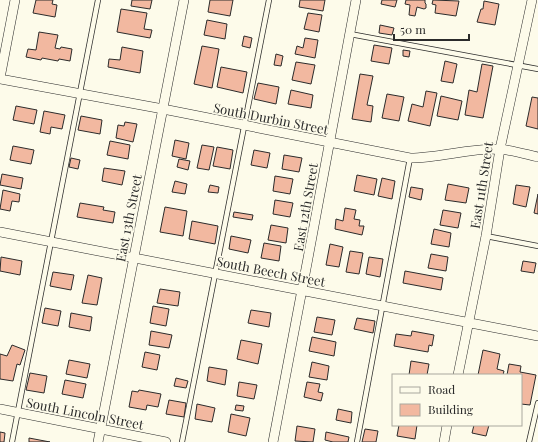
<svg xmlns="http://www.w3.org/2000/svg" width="538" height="442" font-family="'Playfair Display',serif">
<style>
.building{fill:#f2b8a0;stroke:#2b2b2b}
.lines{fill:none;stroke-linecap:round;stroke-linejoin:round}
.lane-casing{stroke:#2b2b2b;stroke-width:6}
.street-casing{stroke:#2b2b2b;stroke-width:10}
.lane{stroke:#fdfbea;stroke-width:4.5}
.street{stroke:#fdfbea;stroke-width:9}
.labels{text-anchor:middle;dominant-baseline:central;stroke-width:3;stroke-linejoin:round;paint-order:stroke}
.street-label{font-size:13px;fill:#2b2b2b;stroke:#fdfbea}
</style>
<rect width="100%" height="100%" fill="#fdfbea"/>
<!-- building -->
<path class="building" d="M36,0h17l-1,4 5,1 -2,12 -22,-4z
M132,0h20l-2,9 -19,-3z
M210,0h23l-3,16 -22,-4z
M300,0h25l-2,11 -24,-4z
M382,0h15l-2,7 -14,-3z
M406,0h19v3l1,1v4l-2,1 -7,-2 -2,9 -6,-1 1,-10 -5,-1z
M433,0l26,1 -3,15 -21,-3 1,-8 -4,-1z
M484,1l15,3 -4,21 -18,-3 4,-13h2z
M121,9l26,4 -3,16 8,1 -2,8 -33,-6z
M308,13l14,2 -3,17 -15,-3z
M207,20l20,4 -2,15 -21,-4z
M380,25l14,3 -2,7 -13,-2z
M39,32l19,3 -3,13 5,1 1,-2 11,2 -2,12 -11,-2 -1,2 -16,-3 -1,2 -15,-3 2,-8 8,1z
M244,36l8,2 -2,10 -8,-2z
M305,38l13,2 -3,18 -20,-4 2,-8 6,2z
M374,45l18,3 -3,16 -18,-3z
M202,46l17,3 -7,39 -18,-4z
M122,47l21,4 -3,22 -32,-6 1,-8 11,1z
M403,50l7,1 -1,6 -6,-1z
M276,54l7,2 -2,10 -7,-1z
M445,61l12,3 -4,19 -12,-2z
M296,62l19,3 -4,19 -19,-4z
M482,64l11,2 -10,52 -18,-3 4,-25 8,2z
M221,67l26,5 -4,21 -26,-6z
M360,74l13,2 -6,29 6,1 -2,16 -19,-3z
M258,83l21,4 -3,17 -22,-5z
M291,90l22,5 -2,13 -23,-4z
M426,91l11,2 -7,33 -22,-5 4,-17 11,3z
M387,94l17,3 -5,24 -17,-3z
M441,96l21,5 -4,19 -21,-4z
M532,97l6,1v31l-12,-3z
M16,106l21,4 -3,14 -21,-4z
M44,111l21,4 -3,14 -11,-2 -1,7 -10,-2z
M81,116l21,4 -2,14 -22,-4z
M125,122l12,2 -4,18 -17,-4 2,-13 6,1z
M175,140l14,3 -3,16 -14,-3z
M110,141l20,4 -2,14 -21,-4z
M202,145l12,2 -5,23 -12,-2z
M13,146l21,4 -3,14 -21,-4z
M217,147l16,3 -3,19 -17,-3z
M254,150l16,3 -3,15 -16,-3z
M284,155l18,3 -3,14 -17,-3z
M71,158l9,2 -2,9 -9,-2z
M179,159l11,2 -2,9 -11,-3z
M104,168l21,3 -3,14 -20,-4z
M2,174l21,4 -2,11 -21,-4z
M357,175l20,4 -3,16 -20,-4z
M275,176l18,3 -3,15 -17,-3z
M382,178l13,3 -3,18 -14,-3z
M175,181l12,3 -2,10 -13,-2z
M448,184l21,4 -3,15 -21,-3z
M210,185l9,2 -1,6 -10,-1z
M516,185l14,2 -4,20 -13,-3z
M411,187l12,2 -2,11 -12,-3z
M3,190l17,4 -1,8 -7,-1 -2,10 -10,-2z
M538,194v20l-4,-1z
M275,200l18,3 -3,14 -17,-3z
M80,203l24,4 -1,3 12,2 -2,11 -36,-6z
M165,207l22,4 -4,25 -23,-4z
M345,208l11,2 -2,9 6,1 -1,6h5l-2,9 -27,-6 1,-10 7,2z
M443,210l18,3 -3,15 -18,-3z
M234,212l19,3 -1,5 -19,-3z
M192,221l26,5 -3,18 -26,-5z
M271,225l17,3 -2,15 -18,-3z
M434,229l17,4 -2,14 -18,-3z
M231,236l20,4 -3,13 -19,-4z
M264,243l17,3 -2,15 -18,-3z
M330,244l13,3 -4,20 -13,-2z
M350,251l13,2 -4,21 -13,-2z
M431,254l17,3 -2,14 -18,-3z
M1,257l21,4 -2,14 -20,-4z
M369,257l14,2 -3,18 -14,-3z
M523,261l13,2 -2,10 -13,-2z
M405,271l38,7 -2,12 -38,-7z
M53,272l21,3 -3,15 -21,-4z
M88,275l14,3 -5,27 -15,-2z
M160,289l20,3 -2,14 -21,-3z
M153,306l16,3 -3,17 -16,-3z
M45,308l16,3 -3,15 -16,-3z
M251,310l20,3 -2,14 -21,-4z
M71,313l21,4 -2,14 -21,-4z
M317,317l18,3 -3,15 -18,-3z
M357,318l18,3 -2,12 -19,-4z
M151,331l21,4 -3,13 -20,-3z
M412,331l22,4 -2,11 -3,-1 -1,7 -34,-6 2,-12 15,2z
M312,337l24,5 -2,14 -25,-5z
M241,340l21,4 -4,20 -21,-5z
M12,345l13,5 -5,15 -3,-1 -4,17 -13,-2v-25l7,2z
M483,350l17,4 -3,15 7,2 -1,4h-25z
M145,352l15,3 -3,15 -15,-3z
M69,360l21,4 -3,14 -21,-4z
M411,361l18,3 -2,11h-18z
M312,362l17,4 -2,14 -18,-3z
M509,364l12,2 -1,6 16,3 -6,30 -9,-1v-29h-14z
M209,367l18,3 -2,15 -18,-4z
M30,373l17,3 -3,17 -18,-3z
M176,378l12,3 -2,7 -12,-2z
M65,380l21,4 -3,14 -21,-4z
M239,382l18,3 -3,14 -17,-3z
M307,382l13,2 -2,8 5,1 -2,8 -17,-4z
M139,390l22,4 -3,13 -11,-2 -1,5 -17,-3 3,-16 6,1z
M169,400l17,3 -2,14 -18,-3z
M197,404l18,4 -3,14 -17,-3z
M236,405l8,1 -1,5 -8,-1z
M338,409l14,3 -1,11 -15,-3z
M231,414l19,4 -4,18 -18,-4z
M399,425h18l-2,14 -18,-3z
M474,425h15l-3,11 -14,-3z
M297,426l18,3 -2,13 -18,-1z
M365,429l13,2 -2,11h-14z
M0,432l5,1 -1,9h-4z
M326,432l23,5 -1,5h-15l-8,-2z
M29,438l21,4h-21z"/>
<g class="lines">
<!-- lane casing -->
<g class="lane-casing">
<path id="lane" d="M350,34l188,35
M486,236l52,10
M12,442l86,-442
M182,442l87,-442
M357,442l53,-284
M529,442l9,-39"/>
</g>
<!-- street casing -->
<g class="street-casing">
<path id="street" d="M0,78l15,-78
M0,79l163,30 247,49c30,0 59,-10 89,-9 13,1 26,5 39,8
M0,232l538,104
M458,375l28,-139 14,-87 32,-149
M0,409l166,33
M98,442l86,-442
M273,442c29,-147 55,-295 83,-442
M444,442l3,-17"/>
</g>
<!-- lane -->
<use href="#lane" class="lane"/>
<!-- street -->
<use href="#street" class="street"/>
</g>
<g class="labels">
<!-- street labels -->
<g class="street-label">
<text transform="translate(271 118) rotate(11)">South Durbin Street</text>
<text transform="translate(481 185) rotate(-81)">East 11th Street</text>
<text transform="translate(305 207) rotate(-80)">East 12th Street</text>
<text transform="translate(128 218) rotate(-79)">East 13th Street</text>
<text transform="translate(271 271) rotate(11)">South Beech Street</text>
<text transform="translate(85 413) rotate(11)">South Lincoln Street</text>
</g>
</g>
<!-- legend -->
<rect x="392" y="374" width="130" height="52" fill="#fdfbea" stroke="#a9a89e"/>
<rect x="400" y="387" width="20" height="6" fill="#fdfbea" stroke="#a9a89e"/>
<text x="428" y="394" font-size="12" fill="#2b2b2b">Road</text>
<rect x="400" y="404" width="20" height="12" fill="#f2b8a0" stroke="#a9a89e"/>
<text x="428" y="414" font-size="12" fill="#2b2b2b">Building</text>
<!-- scale -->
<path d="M394 34v6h75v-6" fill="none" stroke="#2b2b2b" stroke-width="2"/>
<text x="400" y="34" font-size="12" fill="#2b2b2b" stroke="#fdfbea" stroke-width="3" paint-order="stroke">50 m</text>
</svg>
